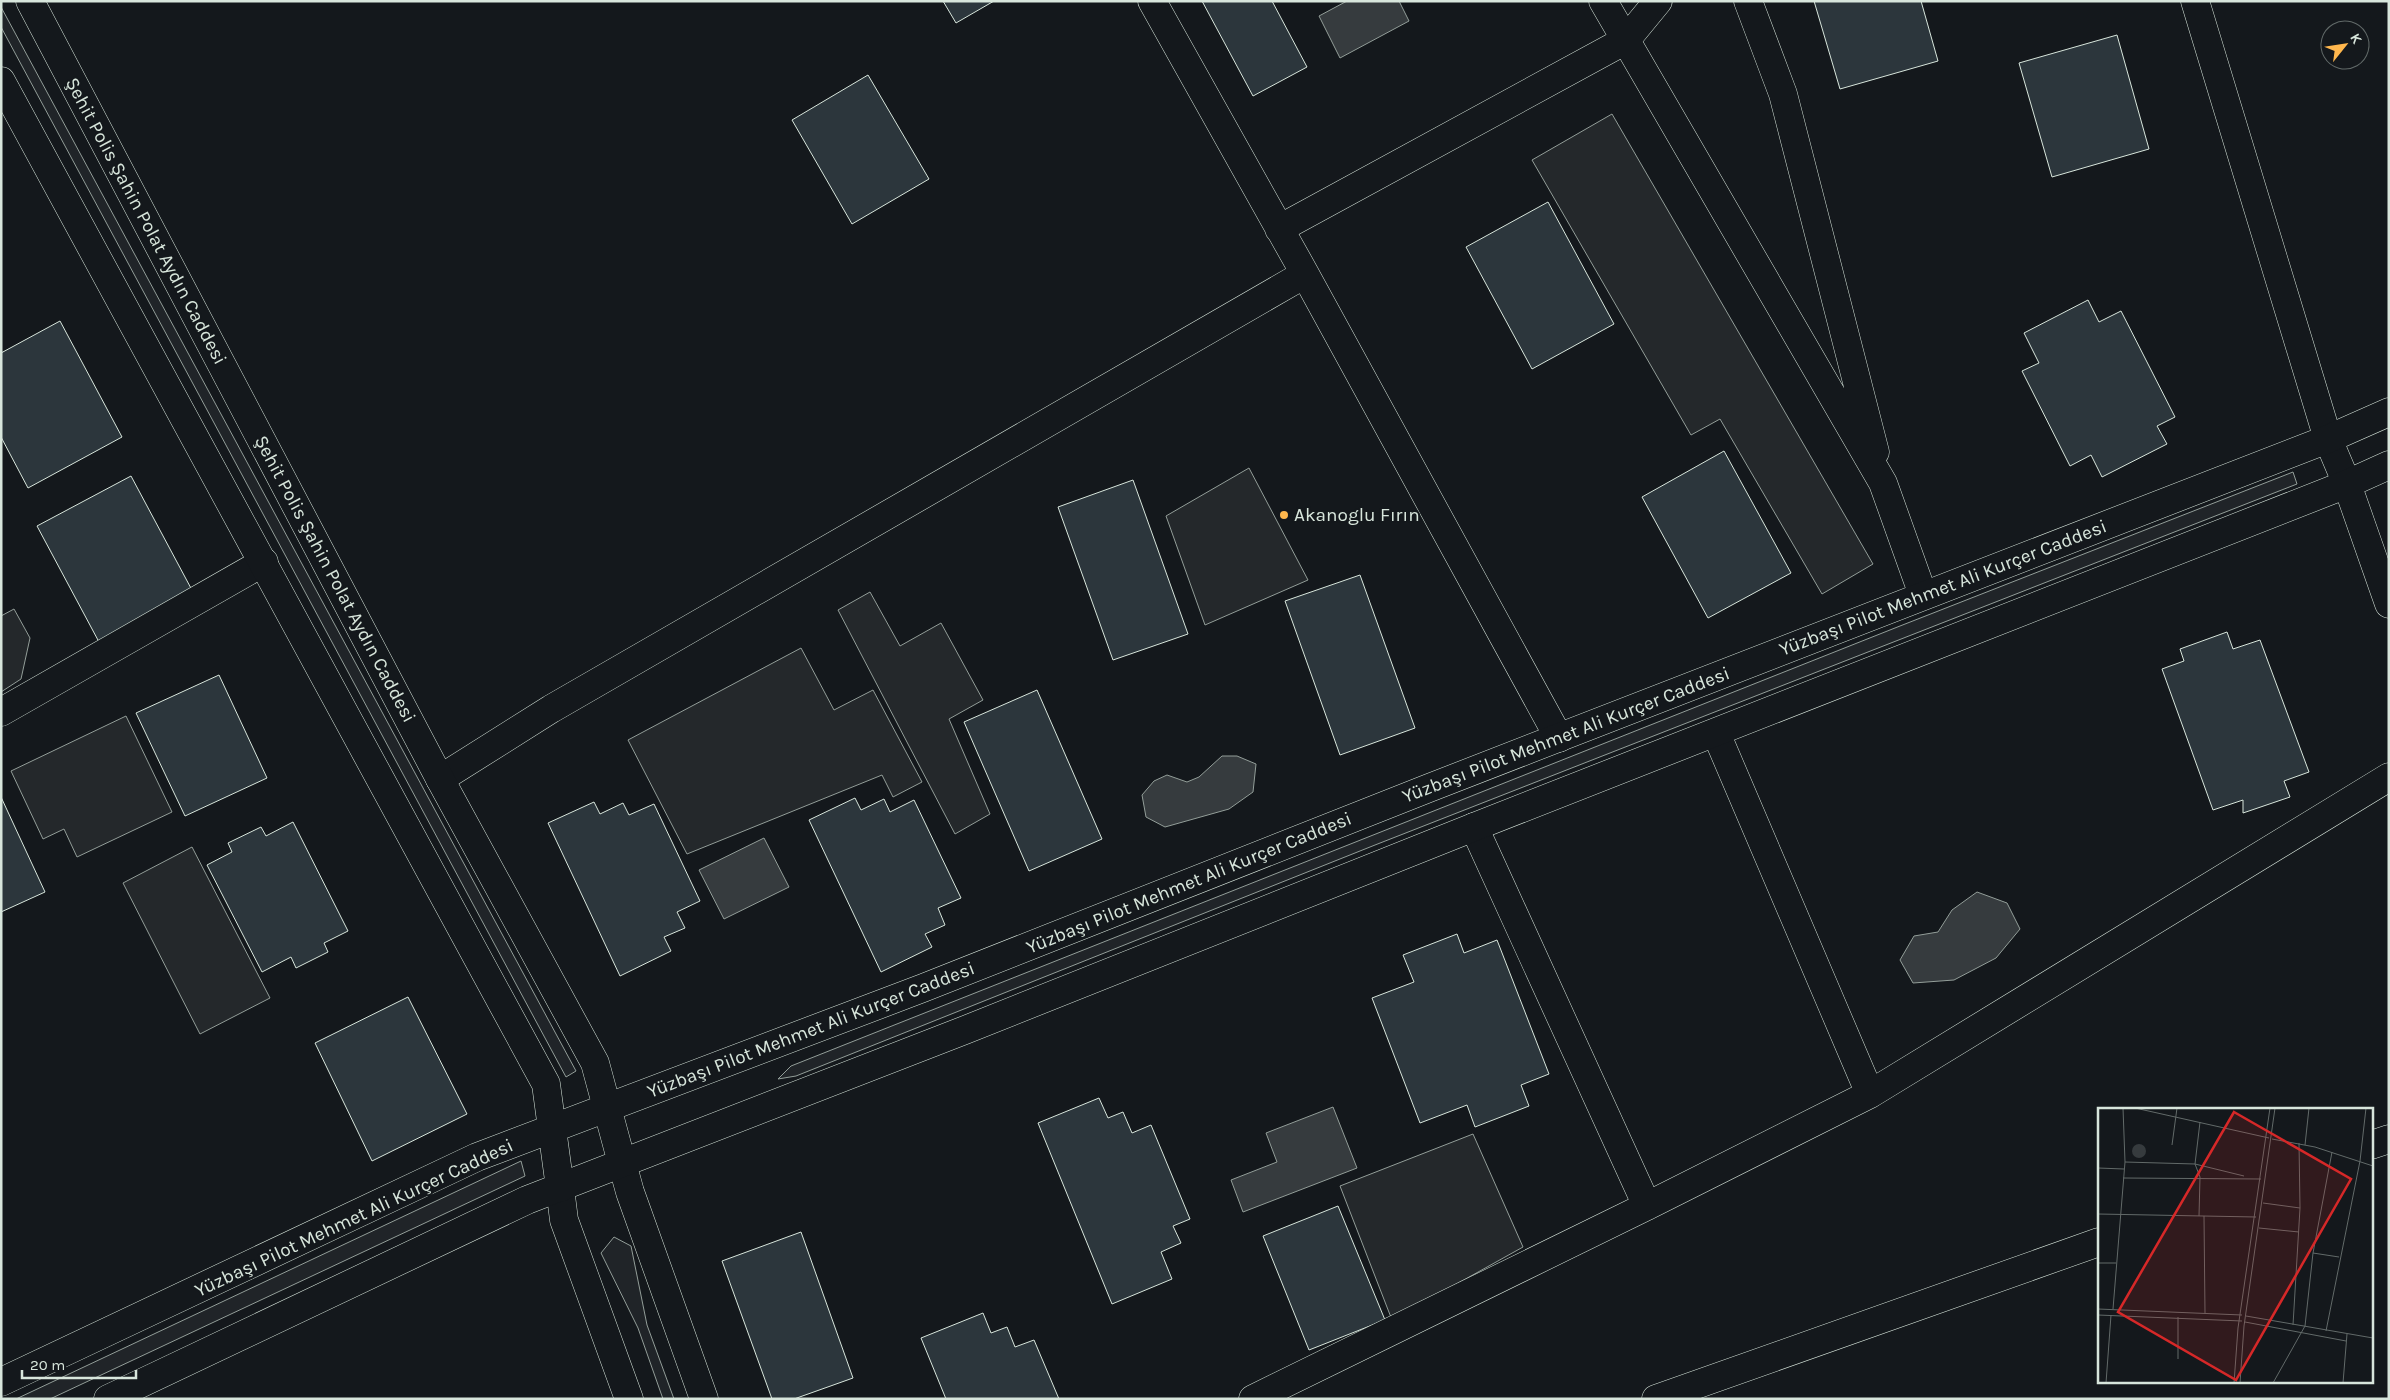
<svg xmlns="http://www.w3.org/2000/svg" width="2390" height="1400" font-family="Karla,sans-serif">
<style>
.green{fill:#202428;stroke:#939e99}
.parking{fill:#24282b;stroke:#939e99}
.water{fill:#363b3e;stroke:#939e99}
.building{fill:#2c363c;stroke:#d8e6dc}
.lines{fill:none;stroke-linecap:round;stroke-linejoin:round}
.minor-casing{stroke:#d8e6dc;stroke-width:29}
.major-casing{stroke:#d8e6dc;stroke-width:29}
.minor{stroke:#14181c;stroke-width:28}
.major{stroke:#14181c;stroke-width:28}
.poi-dot{fill:#ffb74d;stroke:#14181c;stroke-width:2}
.labels{text-anchor:middle;dominant-baseline:central;stroke-width:4;stroke-linejoin:round;paint-order:stroke}
.street-label{font-size:19px;fill:#d8e6dc;stroke:#14181c}
.poi-label{font-size:19px;fill:#d8e6dc;stroke:#14181c;text-anchor:start}
.inset-road{fill:none;stroke:#626a69;stroke-width:1}
.view{fill:#d62828;fill-opacity:0.15;stroke:#d62828;stroke-width:2.5}
.inset-edge{fill:none;stroke:#d8e6dc;stroke-width:2.5}
</style>
<rect width="100%" height="100%" fill="#14181c"/>
<!-- green -->
<path class="green" d="M1,7l575,1064 -10,6 -565,-1050z
M2293,472l4,12 -922,361 -579,231 -18,3 13,-13 1109,-440z
M521,1161l4,15 -475,223h-34z
M614,1237l17,9 16,79 27,74h-11l-25,-71 -37,-75z"/>
<!-- parking -->
<path class="parking" d="M1612,114l261,450 -51,30 -102,-175 -29,16 -159,-275z
M1249,468l59,112 -103,45 -39,-109z
M870,592l30,54 41,-23 42,77 -34,19 41,95 -35,20 -117,-224z
M14,609l16,29 -9,41 -20,13v-76z
M801,648l33,62 39,-20 49,92 -29,15 -11,-22 -195,79 -59,-114z
M126,716l46,96 -95,45 -13,-28 -21,10 -32,-68z
M192,847l78,151 -70,36 -77,-151z
M1473,1134l50,113 -131,73 -52,-134z"/>
<!-- water -->
<path class="water" d="M1347,1h52l10,20 -69,37 -21,-42z
M1222,756h15l19,8 -3,28 -24,17 -64,18 -19,-10 -4,-22 12,-14 13,-6 20,7 12,-5z
M764,838l25,49 -65,32 -25,-49z
M1977,892l30,11 13,26 -24,29 -42,22 -41,3 -13,-23 14,-24 24,-4 14,-22z
M1333,1107l24,61 -114,44 -12,-32 46,-18 -11,-29z"/>
<!-- building -->
<path class="building" d="M943,1h51l-38,22z
M1202,1h70l35,66 -54,29z
M1814,1h107l17,60 -98,28z
M2117,35l32,114 -97,28 -33,-114z
M868,75l61,104 -77,45 -60,-104z
M1548,202l66,122 -82,45 -66,-122z
M2088,300l11,22 22,-11 54,106 -18,9 10,18 -65,33 -11,-22 -21,11 -48,-95 17,-8 -15,-30z
M60,321l62,116 -94,51 -27,-51v-84z
M1724,451l67,122 -83,45 -66,-121z
M131,476l62,116 -94,50 -62,-116z
M1133,480l55,154 -75,26 -55,-153z
M1360,575l55,153 -75,27 -55,-154z
M2227,632l6,17 27,-9 49,132 -25,9 6,16 -47,16v-13l-30,10 -51,-141 22,-8 -4,-12z
M219,675l48,103 -82,38 -49,-103z
M1037,690l65,149 -73,32 -65,-149z
M1,797l44,95 -44,20z
M855,798l6,12 23,-11 6,13 24,-12 47,98 -23,10 7,17 -20,9 7,13 -51,25 -72,-152z
M594,802l6,12 23,-11 6,12 25,-11 46,97 -23,11 8,16 -21,9 7,14 -51,25 -72,-153z
M293,822l55,109 -24,12 4,9 -32,16 -5,-11 -29,15 -55,-107 25,-13 -4,-9 33,-16 5,9z
M1457,934l7,19 33,-13 52,134 -28,11 8,21 -54,21 -8,-22 -47,18 -48,-125 42,-16 -11,-27z
M408,997l59,117 -95,47 -57,-118z
M1099,1098l9,20 15,-6 9,21 19,-8 39,94 -17,7 8,17 -20,9 11,27 -60,25 -74,-181z
M1338,1206l47,114 -76,30 -46,-114z
M801,1232l52,146 -59,21h-22l-50,-138z
M983,1313l8,20 16,-6 8,20 19,-7 25,59h-113l-25,-61z"/>
<g class="lines">
<!-- minor casing -->
<g class="minor-casing">
<path id="minor" d="M1152,1l153,273 254,464
M1603,1l280,482 40,112
M1748,1l35,93 92,358
M2195,1l133,438 19,45
M1279,229l347,-189 32,-39
M1,712l263,-150
M1716,733l154,361
M440,779l111,-70 754,-435
M1474,827l173,379
M2371,1145l18,-6
M622,1163l8,29 74,207
M560,1188l4,32 65,179
M1253,1399l394,-193 223,-112 519,-317
M1656,1399l443,-157"/>
</g>
<!-- major casing -->
<g class="major-casing">
<path id="major" d="M30,1l410,778 155,284 27,100
M1,81l545,1003 14,104
M2347,484l42,120
M1,1382l476,-225 446,-169 506,-200 899,-349 61,-27
M108,1399l419,-199 438,-170 509,-203 873,-343 42,-19"/>
</g>
<!-- minor -->
<use href="#minor" class="minor"/>
<!-- major -->
<use href="#major" class="major"/>
</g>
<!-- markers -->
<circle class="poi-dot" cx="1284" cy="515" r="5"/>
<g class="labels">
<!-- street labels -->
<g class="street-label">
<text transform="translate(146 221) rotate(62)">Şehit Polis Şahin Polat Aydın Caddesi</text>
<text transform="translate(335 579) rotate(62)">Şehit Polis Şahin Polat Aydın Caddesi</text>
<text transform="translate(1943 588) rotate(-21)">Yüzbaşı Pilot Mehmet Ali Kurçer Caddesi</text>
<text transform="translate(1566 735) rotate(-21)">Yüzbaşı Pilot Mehmet Ali Kurçer Caddesi</text>
<text transform="translate(1189 883) rotate(-22)">Yüzbaşı Pilot Mehmet Ali Kurçer Caddesi</text>
<text transform="translate(811 1030) rotate(-21)">Yüzbaşı Pilot Mehmet Ali Kurçer Caddesi</text>
<text transform="translate(354 1218) rotate(-25)">Yüzbaşı Pilot Mehmet Ali Kurçer Caddesi</text>
</g>
<!-- poi labels -->
<g class="poi-label">
<text x="1294" y="515">Akanoglu Fırın</text>
</g>
</g>
<!-- overview -->
<g transform="translate(2098 1108)">
<rect width="275" height="275" fill="#14181c"/>
<path d="M34 43a7 7 0 1 1 14 0a7 7 0 1 1-14 0Z" fill="#363b3e"/>
<path class="inset-road" d="M37,0l134,30M174,31l43,8 58,19M74,37l5,-37M207,37l4,-37M27,54l70,2 49,12M0,60l26,1M25,70l138,1M165,95l37,5M0,106l158,3M101,108l1,-39 -5,-13 5,-42M106,108l1,97M161,120l40,4M215,145l26,4M0,155h18M0,201l144,6M15,201l12,-147 -2,-54M0,207l144,6M148,208l127,22M147,214l101,19M195,217l7,-117 -1,-65M228,223l34,-170 6,-53M80,251v-42M8,275l5,-68M136,275l4,-55 32,-220M142,275l4,-57 31,-218M175,275l32,-57 8,-73 19,-101M245,275l4,-49"/>
<path class="view" d="M136,4l117,67 -115,201 -118,-68z"/>
<rect width="275" height="275" class="inset-edge"/>
</g>
<!-- border -->
<rect width="2390" height="1400" fill="none" stroke="#d8e6dc" stroke-width="5"/>
<!-- north arrow -->
<g transform="translate(2345 45) rotate(60)"><circle r="24" fill="#14181c" stroke="#626a69"/>
<path d="M0-4L9 19L0 12L-9 19Z" fill="#ffb74d"/>
<text y="-8" font-size="14" font-weight="bold" text-anchor="middle" fill="#d8e6dc">K</text>
</g>
<!-- scale -->
<path d="M22 1370v8h114v-8" fill="none" stroke="#d8e6dc" stroke-width="2.5"/>
<text x="30" y="1370" font-size="15" fill="#d8e6dc" stroke="#14181c" stroke-width="4" paint-order="stroke">20 m</text>
</svg>
